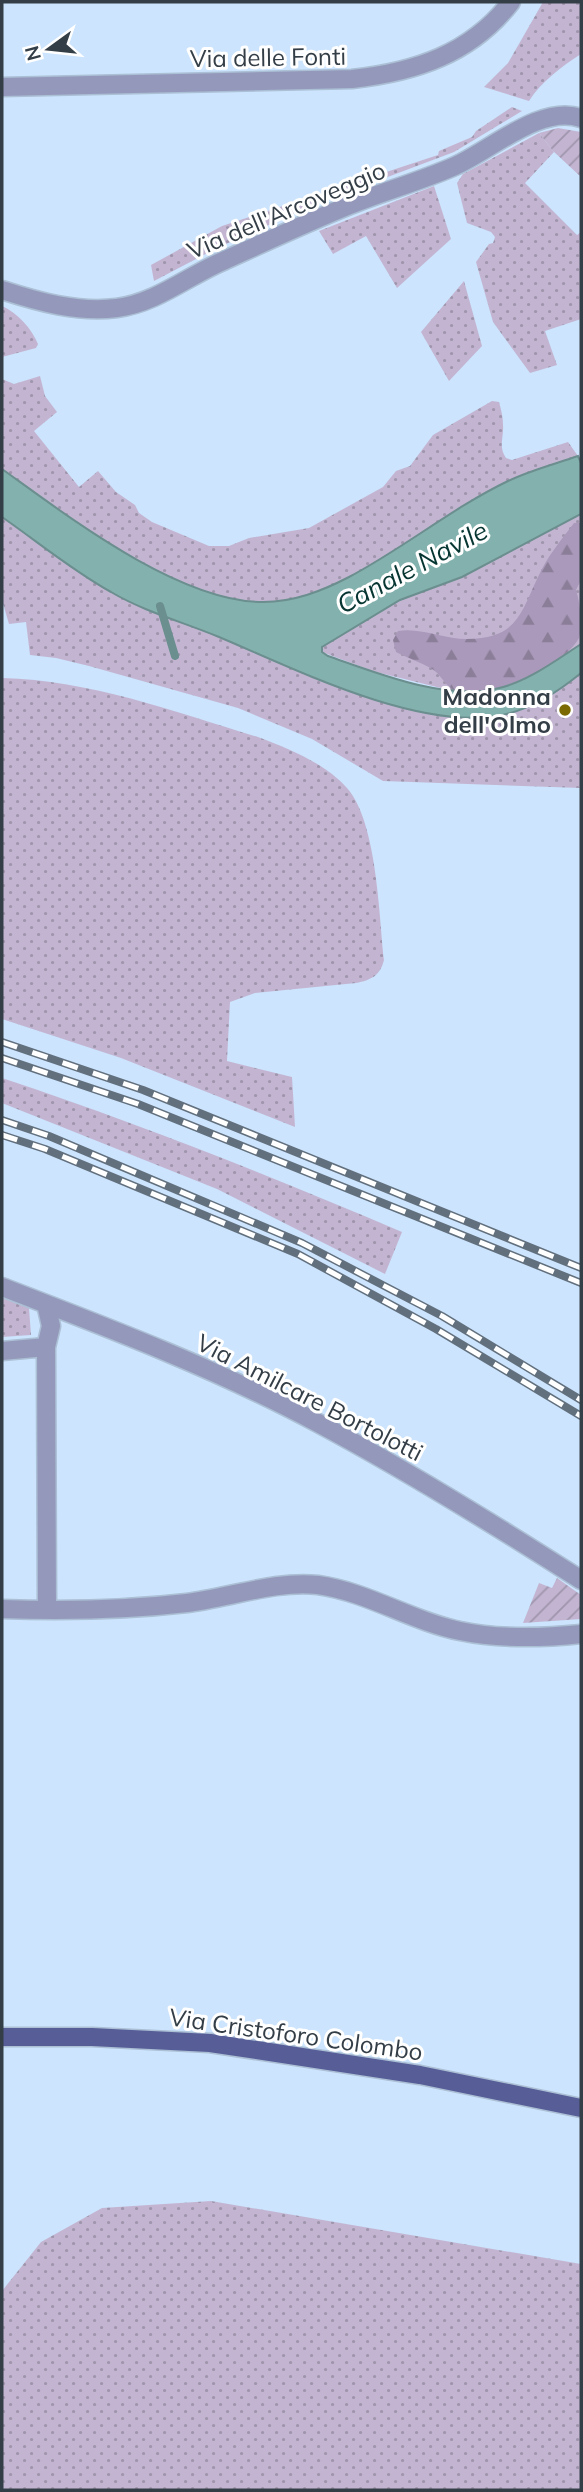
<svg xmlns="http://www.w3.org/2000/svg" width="583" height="2492" font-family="Mulish,sans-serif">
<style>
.grass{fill:url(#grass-dots)}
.forest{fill:url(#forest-firs)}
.garden{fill:url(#garden-furrows)}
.water{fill:#83b1ad;stroke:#6b8e8e;stroke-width:2}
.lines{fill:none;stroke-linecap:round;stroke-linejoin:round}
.stream{stroke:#6b8e8e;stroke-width:8}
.minor-casing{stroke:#abbfd5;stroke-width:21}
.primary-casing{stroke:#abbfd5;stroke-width:21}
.minor{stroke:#9499bb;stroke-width:18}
.primary{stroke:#575d97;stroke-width:18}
.rail-casing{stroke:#62707e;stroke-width:8}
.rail{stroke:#fff;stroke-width:5;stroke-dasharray:16;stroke-linecap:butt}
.poi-dot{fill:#7a6a01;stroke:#fff;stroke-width:2.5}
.labels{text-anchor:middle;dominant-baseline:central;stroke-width:6;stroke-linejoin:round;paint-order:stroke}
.street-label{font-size:24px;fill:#343e47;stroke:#fff}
.poi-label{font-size:24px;font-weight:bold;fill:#343e47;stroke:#fff;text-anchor:end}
.water-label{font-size:26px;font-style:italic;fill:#073632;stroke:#fff}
</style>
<defs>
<pattern id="grass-dots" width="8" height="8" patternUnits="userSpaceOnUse" patternTransform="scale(1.75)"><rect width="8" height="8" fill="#c3b5d2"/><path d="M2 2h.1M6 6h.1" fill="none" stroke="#9f95ac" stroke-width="1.8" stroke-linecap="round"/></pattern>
<pattern id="forest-firs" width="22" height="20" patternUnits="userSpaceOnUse" patternTransform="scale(1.75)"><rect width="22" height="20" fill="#aa99ba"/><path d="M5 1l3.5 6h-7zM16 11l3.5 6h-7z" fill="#8b7e99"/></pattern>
<pattern id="garden-furrows" width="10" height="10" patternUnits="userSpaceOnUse" patternTransform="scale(1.75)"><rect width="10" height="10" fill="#c3b5d2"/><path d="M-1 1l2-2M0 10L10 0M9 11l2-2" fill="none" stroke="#9f95ac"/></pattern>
</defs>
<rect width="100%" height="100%" fill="#cce4fd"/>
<!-- grass -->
<path class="grass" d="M543,2h38v52c-19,12 -40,28 -52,47l-45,-14 24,-24z
M512,107l10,4 -68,41 -138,52 -99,44 -63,33 -3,-16 71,-39 216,-71 1,-4 33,-14 4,-6z
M539,133l15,19 -29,31 52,52 4,-3v87l-36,12 12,34 -27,8 -37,-51 -17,-60 13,-18 4,-1 2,-6 -4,-5 -24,-9 -10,-40 6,-9z
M434,186l17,53 -54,49 -31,-52 -33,18 -14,-23z
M464,281l18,65 -33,35 -28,-49z
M2,306c16,7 29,22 36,38l-2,4 -34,9z
M40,376l5,20 12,16 -23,19 45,56 19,-16 18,21 19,13 4,8 13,9 57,24h20l20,-8 60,-10 74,-41 13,-16 14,-5 23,-31 59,-34 7,1c2,7 4,15 4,23 1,12 -5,22 3,33l6,2 56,-18 10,14c-23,8 -47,14 -70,25 -56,27 -104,67 -159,96 -27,14 -55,25 -86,25 -84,0 -194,-85 -261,-133v-90l12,5z
M581,514v130l-32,21 -39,19 -53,8 -85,-21 -50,-19v-5l6,-6 72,-41 62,-23z
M2,517l108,75 31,15c27,11 54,20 80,31 75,32 193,90 275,78 32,-4 62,-24 85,-43v115l-198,-7 -71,-42 -74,-31 -149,-42 -33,-8 -26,-3 -4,-33 -17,2 -7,-24z
M2,678c88,2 173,34 256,59 31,12 67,26 89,51 30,34 32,126 37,172 -4,16 -13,20 -28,23l-101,10 -25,9 -3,59 65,16 3,50 -174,-69 -119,-39z
M2,1078c136,45 268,98 400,154l-17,42 -168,-85 -215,-86z
M2,1298l27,10 2,27 -29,2z
M211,2201l370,63v226h-579v-199l39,-49 61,-34z"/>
<!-- forest -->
<path class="forest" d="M574,523h7v57l-5,10c4,13 7,34 3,48 -16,29 -87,60 -120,54 -11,-2 -16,-14 -24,-21 -9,-7 -28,-13 -39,-19l-3,-12 5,-9c22,-4 46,8 69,8 50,-1 53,-24 71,-62 9,-20 23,-37 36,-54z"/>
<!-- garden -->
<path class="garden" d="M558,128l23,4v45l-28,-26 -14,-18z
M557,1578l24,17v24l-58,4 16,-40 13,5z"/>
<!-- water -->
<path class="water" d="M578,456l3,7v51l-119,63 -62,23 -78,47v5l6,4c49,17 115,44 167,33 31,-6 60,-28 86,-45v29c-23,19 -53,38 -84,43 -83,13 -202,-47 -278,-79 -36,-15 -74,-25 -108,-45 -38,-21 -73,-50 -109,-75v-48c67,48 177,133 261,133 31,0 59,-11 86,-25 55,-29 103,-69 159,-96 23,-11 47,-17 70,-25z"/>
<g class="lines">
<!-- stream -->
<path class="stream" d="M160,606l15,50"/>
<!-- minor casing -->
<g class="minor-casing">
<path id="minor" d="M2,87l350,-8c63,-7 119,-25 159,-77
M2,290c37,12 76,23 115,18 39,-5 71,-32 106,-47 42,-19 85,-39 127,-56 35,-14 71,-24 105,-39 36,-16 86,-62 126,-48
M2,1287c107,41 215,82 316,136 90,48 177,102 263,157
M46,1304l5,22 -5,21 1,263
M2,1351l44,-4
M2,1609c61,2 124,1 185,-6 41,-5 90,-23 131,-18 50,7 93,36 142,46 38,8 83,7 121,3"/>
</g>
<!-- primary casing -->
<g class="primary-casing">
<path id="primary" d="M2,2037h90l118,6 210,32 161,33"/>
</g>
<!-- minor -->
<use href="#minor" class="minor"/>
<!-- primary -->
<use href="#primary" class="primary"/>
<!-- rail casing -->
<g class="rail-casing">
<path id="rail" d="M2,1042l141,48 438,178
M2,1058l136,46 443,179
M2,1120l47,16 253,107 140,73 139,84
M2,1135l43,14 253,105 138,75 145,87"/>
</g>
<!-- rail -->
<use href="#rail" class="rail"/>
</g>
<!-- markers -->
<circle class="poi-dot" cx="565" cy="710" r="7"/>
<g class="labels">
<!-- street labels -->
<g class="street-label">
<text transform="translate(268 57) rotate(-1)">Via delle Fonti</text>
<text transform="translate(286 210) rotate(-23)">Via dell'Arcoveggio</text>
<text transform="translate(310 1397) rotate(27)">Via Amilcare Bortolotti</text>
<text transform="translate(296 2034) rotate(8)">Via Cristoforo Colombo</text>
</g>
<!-- poi labels -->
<g class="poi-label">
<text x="551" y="696">Madonna<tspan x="551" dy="28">dell'Olmo</tspan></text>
</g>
<!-- water labels -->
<g class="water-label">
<text transform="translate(412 567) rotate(-28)">Canale Navile</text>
</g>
</g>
<!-- border -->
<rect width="583" height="2492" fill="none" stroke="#343e47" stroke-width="7"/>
<!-- north arrow -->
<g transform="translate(49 49) rotate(255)" stroke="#ffffff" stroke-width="5" paint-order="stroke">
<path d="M0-5L12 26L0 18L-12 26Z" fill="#343e47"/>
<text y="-10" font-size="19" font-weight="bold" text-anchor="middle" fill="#343e47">N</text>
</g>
</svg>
